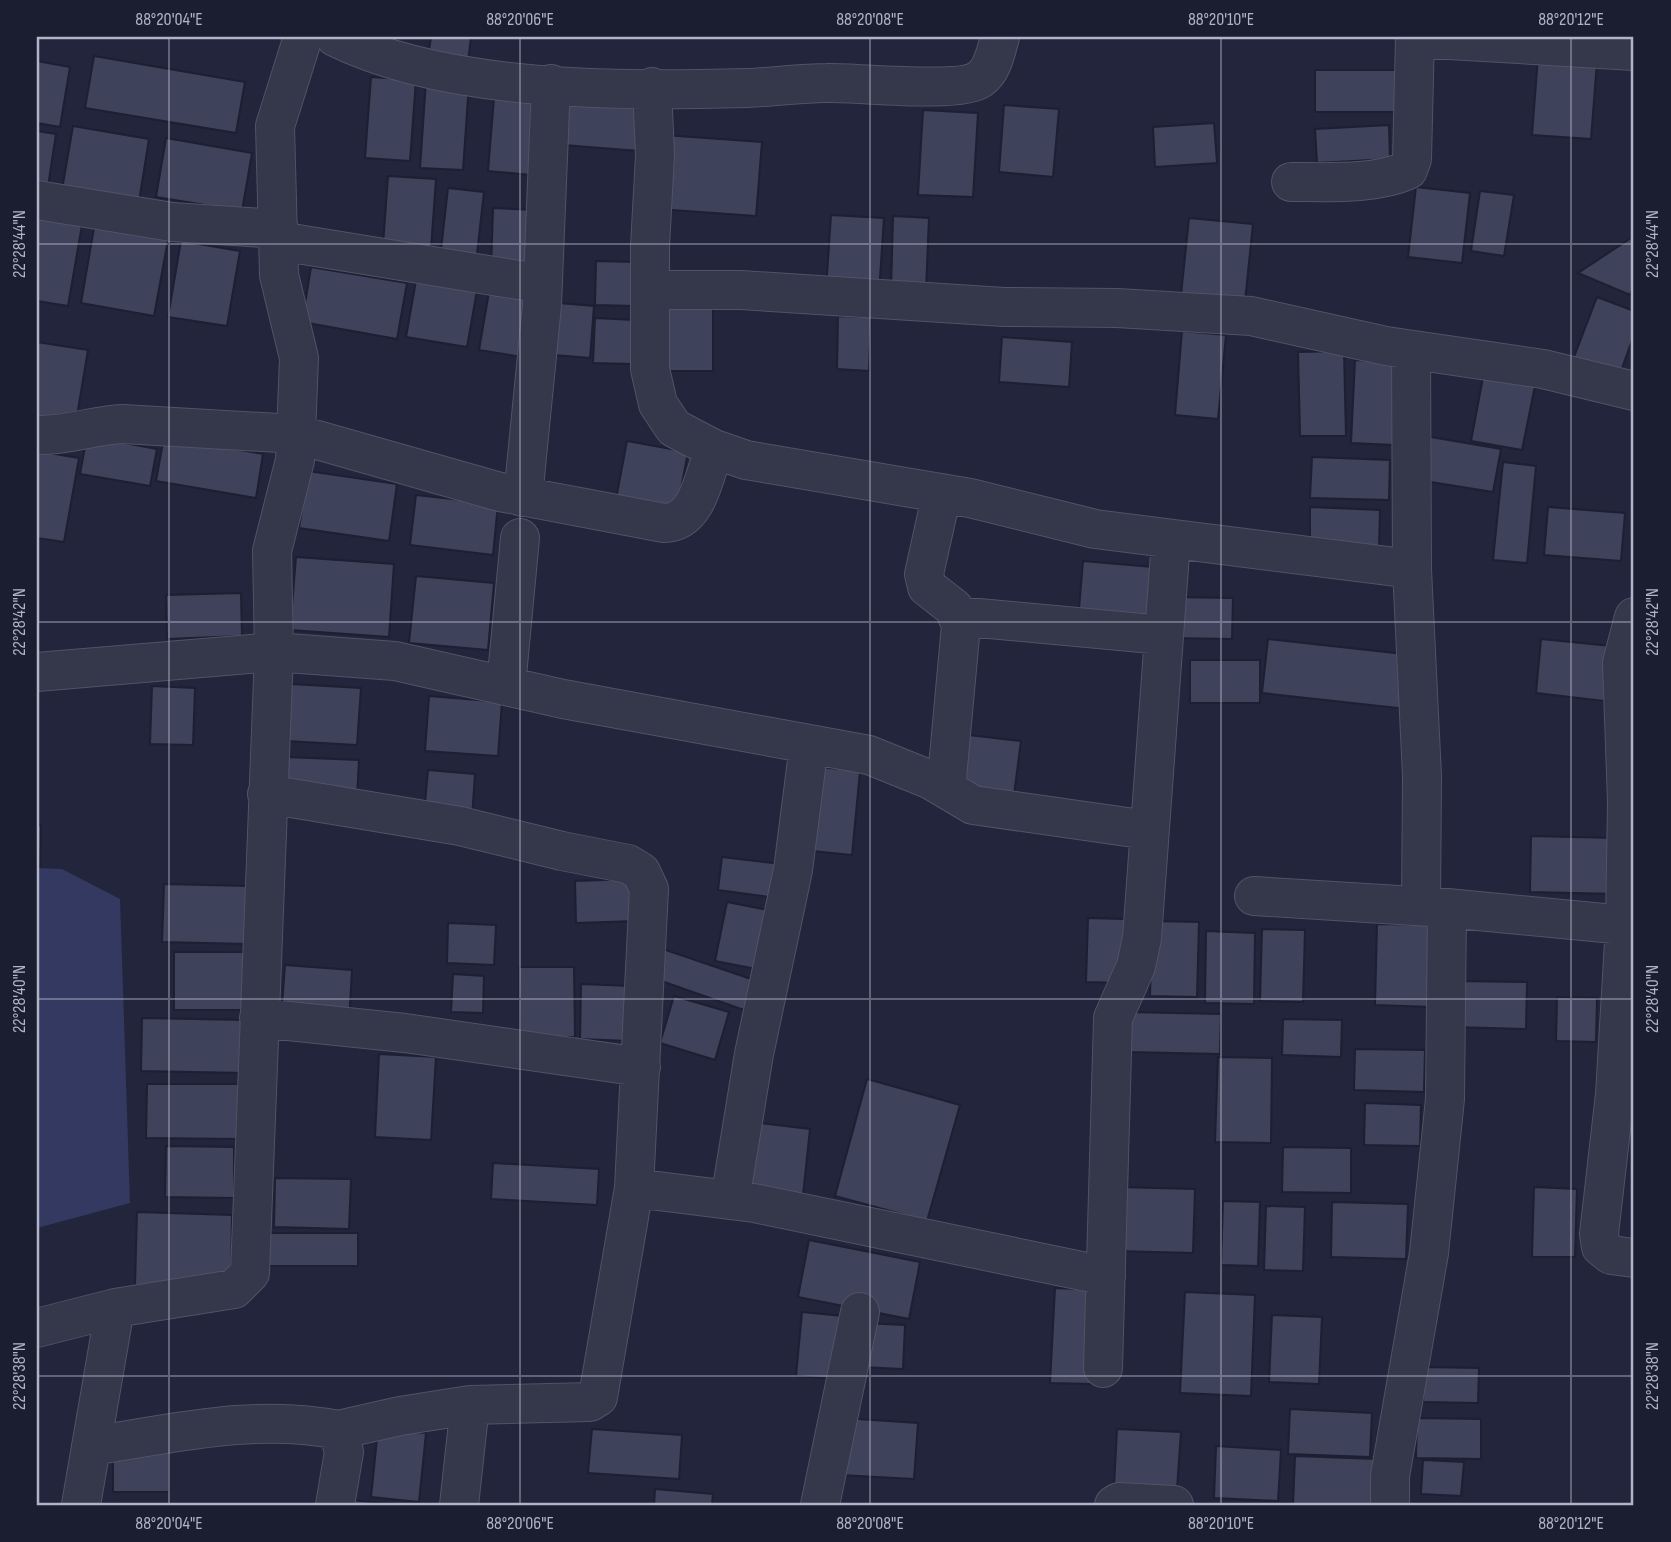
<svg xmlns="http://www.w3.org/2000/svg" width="1671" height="1542" font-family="'Sofia Sans Condensed',sans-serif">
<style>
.water{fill:#333960}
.building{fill:#3e425b;stroke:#1d1f32;stroke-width:2}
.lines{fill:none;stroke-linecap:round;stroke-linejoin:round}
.street-casing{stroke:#515366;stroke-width:40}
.street{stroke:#35384b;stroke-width:38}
.ticks{fill:none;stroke:#b1b3c7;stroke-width:2;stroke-opacity:0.45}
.neatline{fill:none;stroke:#b1b3c7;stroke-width:2.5}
.ticks-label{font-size:18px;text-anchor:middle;fill:#b1b3c7}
</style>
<rect width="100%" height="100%" fill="#22253b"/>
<!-- water -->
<path class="water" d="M37,868l25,1 58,30 10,304 -93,25z"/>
<!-- building -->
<path class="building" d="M431,37h40l-3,25 -40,-6z
M94,56l151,26 -9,51 -151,-25z
M1538,57l59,5 -6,77 -59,-4z
M37,61l33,6 -10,60 -23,-4z
M1315,70h81v42h-81z
M371,77l45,3 -6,81 -45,-3z
M426,81l43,2 -6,87 -43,-2z
M494,98l43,4 -6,73 -43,-4z
M554,102l88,7 -3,42 -88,-7z
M1004,105l55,4 -6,68 -54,-5z
M923,110l55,3 -5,84 -55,-2z
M1214,123l3,40 -62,4 -2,-40z
M1389,125l1,34 -73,4 -2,-34z
M73,126l76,13 -12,75 -77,-13z
M37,131l19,3 -9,59 -10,-2z
M664,135l98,7 -6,74 -98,-7z
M166,138l86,15 -10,58 -86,-14z
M388,176l48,3 -5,69 -48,-3z
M1416,187l54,6 -8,70 -54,-6z
M448,188l36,4 -8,71 -36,-4z
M1480,191l34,4 -10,61 -33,-5z
M493,208l42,2 -3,61 -41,-2z
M831,215l53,3 -5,75 -53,-3z
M893,216l36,2 -3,72 -35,-1z
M37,217l45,8 -14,81 -31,-5z
M1189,218l64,6 -8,77 -64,-6z
M94,228l74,12 -14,76 -73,-13z
M1634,236v50l-4,9 -52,-22z
M181,241l59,10 -13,75 -59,-9z
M596,261l39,1 -1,44 -39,-1z
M311,267l96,16 -10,56 -95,-17z
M417,275l61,10 -11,62 -61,-10z
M491,280l49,8 -12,70 -49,-8z
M667,295l46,1v75h-47z
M1597,297l37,14v24l-16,44 -46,-17z
M547,302l47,4 -4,52 -48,-4z
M838,316l33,1 -2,54 -32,-2z
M595,318l39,2 -2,44 -39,-1z
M1182,331l44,4 -8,84 -43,-4z
M1002,337l70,5 -3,45 -70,-5z
M37,342l51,8 -13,78 -38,-7z
M1344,351l2,85h-46l-2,-84z
M1355,360l42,2 -3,83 -43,-2z
M1484,372l52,9 -14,69 -51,-9z
M87,436l70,13 -7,37 -70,-12z
M1425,436l76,13 -8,43 -75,-12z
M164,437l99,17 -7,44 -100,-17z
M627,441l61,11 -12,64 -61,-12z
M37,451l42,7 -15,84 -27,-4z
M1312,457l78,3 -1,40 -79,-2z
M1503,462l33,4 -9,97 -34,-3z
M308,471l89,13 -8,57 -90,-13z
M416,495l82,9 -5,51 -83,-10z
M1310,507l70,3 -1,36 -69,-2z
M1548,507l77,6 -4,48 -77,-6z
M296,557l98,7 -5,73 -99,-7z
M1083,561l70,6 -5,60 -70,-6z
M416,576l78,7 -6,67 -79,-7z
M241,593l1,43 -75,3 -1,-44z
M1170,597l63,1 -1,41 -63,-1z
M1268,639l145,16 -6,54 -145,-16z
M1541,639l70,7 -7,55 -68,-8z
M1190,660h70v43h-70z
M291,684l70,4 -4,57 -71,-4z
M152,686l43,2 -2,57 -43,-1z
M429,696l73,6 -4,54 -73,-5z
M960,734l61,7 -7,54 -61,-7z
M286,757l73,3 -2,38 -73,-3z
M820,767l40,4 -8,84 -40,-4z
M428,770l47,4 -3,44 -48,-4z
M37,825l4,1 -1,41h-3z
M1531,836l86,2 -1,56 -86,-2z
M722,857l59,7 -5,34 -58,-8z
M635,879l1,42 -60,2 -1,-42z
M164,884l85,2 -1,58 -86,-2z
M727,902l41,8 -12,59 -41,-8z
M1088,918l37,1 -2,64 -37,-1z
M1152,921l47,1 -2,75 -47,-1z
M448,923l48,2 -2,40 -47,-2z
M1377,924l57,1 -2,82 -57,-2z
M1262,929l43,1 -2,72 -43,-1z
M1206,931l49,2 -1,71 -49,-1z
M660,948l94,32 -10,30 -94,-33z
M174,952h76v58h-76z
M285,965l67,5 -3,52 -68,-4z
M519,967h55l1,70h-55z
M453,974l31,2 -1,37 -32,-1z
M1454,981l73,1 -1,47 -73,-2z
M581,984l50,2 -1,55 -50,-2z
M674,996l55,16 -14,48 -55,-17z
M1557,997l40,1 -1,44 -40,-1z
M1127,1012l94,2 -1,40 -94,-2z
M142,1018l104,2 -1,53 -104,-2z
M1283,1019l59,1 -1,37 -59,-2z
M1355,1049l70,1 -1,42 -70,-2z
M379,1054l57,3 -5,83 -56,-3z
M1218,1057l54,1 -1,85 -56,-1z
M867,1079l93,26 -33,116 -92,-25z
M147,1084h92v55l-93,-1z
M1365,1103l56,2 -1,41 -56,-1z
M751,1122l59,7 -8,76 -60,-7z
M166,1146l68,1v51l-69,-1z
M1283,1147l68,1v45l-69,-1z
M493,1163l106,6 -2,36 -106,-6z
M275,1178l76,1 -2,50 -75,-2z
M1117,1187l78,2 -2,64 -78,-2z
M1534,1187l43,2 -2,68h-43z
M1223,1201l37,1 -2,64 -37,-1z
M1332,1202l76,2 -2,55 -75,-2z
M1266,1206l39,1 -2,64 -39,-1z
M137,1212l95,3 -1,72 -96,-2z
M268,1233h90v33h-90z
M809,1240l111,22 -11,57 -111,-22z
M1055,1288l40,2 -4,94 -41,-1z
M1185,1292l70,3 -4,101 -71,-3z
M802,1312l41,4 -6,63 -41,-3z
M1272,1315l50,2 -3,67 -50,-2z
M862,1323l43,2 -2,44 -43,-2z
M1424,1367l55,1 -1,35 -55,-1z
M1290,1409l82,4 -2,44 -82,-3z
M843,1418l75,5 -4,56 -74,-4z
M1417,1418l64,1v40l-65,-1z
M378,1429l48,4 -7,69 -48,-5z
M592,1429l90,6 -3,44 -91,-6z
M1117,1429l64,3 -4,57 -63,-3z
M113,1444h56v48h-56z
M1216,1446l65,4 -3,51 -64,-3z
M1295,1456l82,3 -3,46h-81z
M1423,1460l41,2 -3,34 -40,-2z
M655,1489l58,5 -1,11h-58z
M351,1500l54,5h-54z
M100,1503l58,1v1h-58z"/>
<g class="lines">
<!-- street casing -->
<g class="street-casing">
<path id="street" d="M335,37c113,56 287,54 413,51 26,-1 53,-5 79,-5 30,-1 133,11 153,-4 13,-9 16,-28 20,-42
M1415,38l219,13
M652,87l3,68 -5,91v123l8,35 16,24 40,21 32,11 224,38 125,31 317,40
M1291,182c37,0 84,3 117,-12l4,-11 3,-122
M37,200l135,22 107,7
M279,241l264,43
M650,290h91l263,17 113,1 134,8 135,30 157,23 91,22
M1411,350l1,219 10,207 -1,130
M37,435c29,1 57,-10 86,-11l173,10 204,58 164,31c34,0 40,-47 50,-74
M942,493l-18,81 3,13 27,21 7,17 -15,164
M523,497l19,-192 9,-221
M957,616l206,19
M1634,617l-12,46 5,139 -2,123 -10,169 -16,140 2,13 10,8 23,3
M37,672l237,-20 121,9 168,38 306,56 62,25 42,25 175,25
M506,686l14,-148
M267,794l193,32 102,25 66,13 13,8 8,17 -15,299 -36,209 -8,5 -120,3 -70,11 -62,14
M1254,896l193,12 178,17
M259,1018l146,15 236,34
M634,1188l120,15 352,73
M730,1200l24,-146 39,-184 16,-125
M37,1328l78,-20 119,-19 16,-16 24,-621 -2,-101 23,-91 4,-102 -20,-83 -4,-149 28,-89
M1103,1368l10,-350 23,-52 6,-28 29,-398
M91,1446c80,-12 166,-33 247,-16l6,22 -9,53
M81,1505l34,-197
M459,1505l11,-100
M820,1505l40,-193
M1114,1505l5,-3 55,3
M1390,1505v-29l39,-223 16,-154 2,-191"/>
</g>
<!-- street -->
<use href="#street" class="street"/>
</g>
<!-- ticks -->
<path class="ticks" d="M169,37v1468M520,37v1468M870,37v1468M1221,37v1468M1571,37v1468M37,244h1597M37,622h1597M37,999h1597M37,1376h1597"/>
<!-- border -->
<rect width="1671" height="1542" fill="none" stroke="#1b1d30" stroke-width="77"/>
<rect x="38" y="38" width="1594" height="1466" class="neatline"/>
<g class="ticks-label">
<text x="169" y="25">88°20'04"E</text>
<text x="520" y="25">88°20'06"E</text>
<text x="870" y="25">88°20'08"E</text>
<text x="1221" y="25">88°20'10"E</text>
<text x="1571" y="25">88°20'12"E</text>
<text transform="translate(19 244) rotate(-90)" y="6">22°28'44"N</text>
<text transform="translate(1652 244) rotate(-90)" y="6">22°28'44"N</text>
<text transform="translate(19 622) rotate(-90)" y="6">22°28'42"N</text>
<text transform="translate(1652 622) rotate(-90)" y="6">22°28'42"N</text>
<text transform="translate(19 999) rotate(-90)" y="6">22°28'40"N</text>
<text transform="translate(1652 999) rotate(-90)" y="6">22°28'40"N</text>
<text transform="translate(19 1376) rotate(-90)" y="6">22°28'38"N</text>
<text transform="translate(1652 1376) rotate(-90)" y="6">22°28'38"N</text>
<text x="169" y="1529">88°20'04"E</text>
<text x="520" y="1529">88°20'06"E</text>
<text x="870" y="1529">88°20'08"E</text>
<text x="1221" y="1529">88°20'10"E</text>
<text x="1571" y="1529">88°20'12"E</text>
</g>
</svg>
